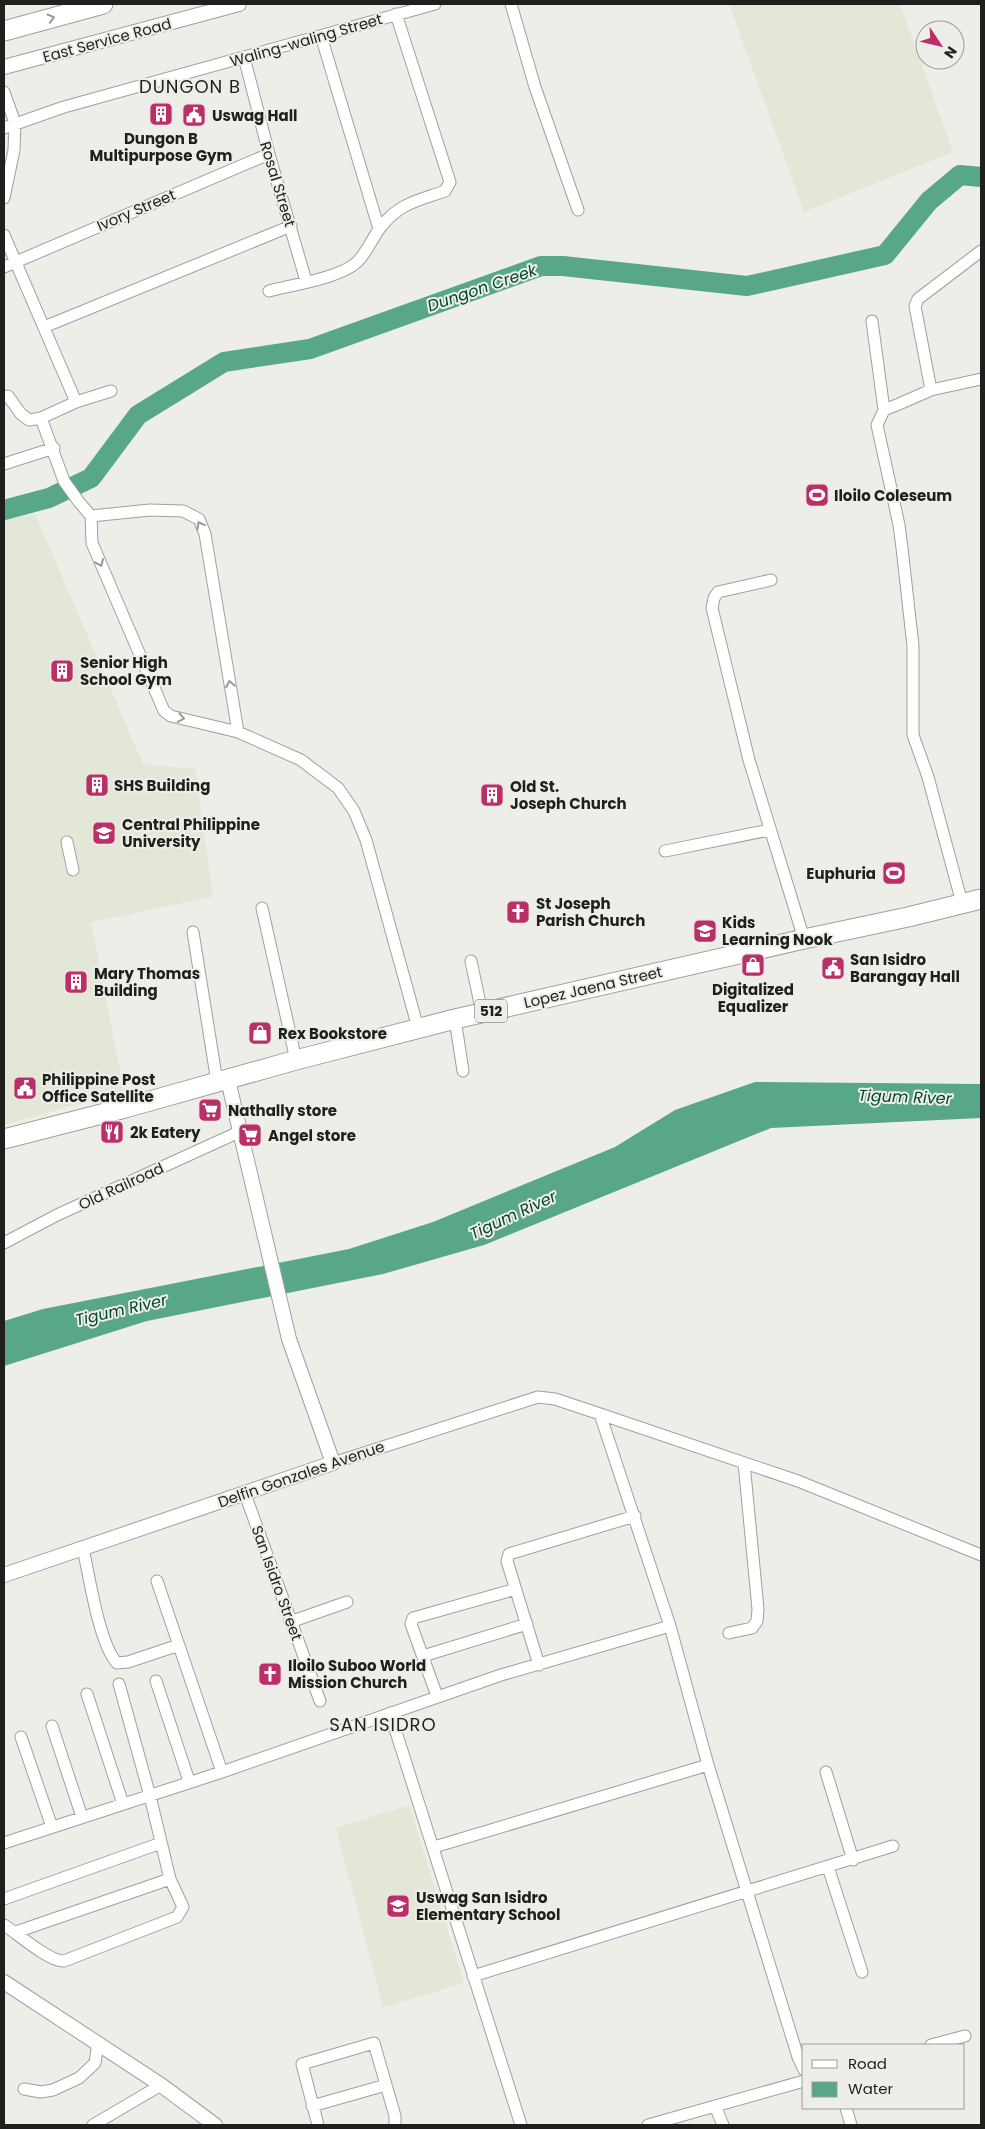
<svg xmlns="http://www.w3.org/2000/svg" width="985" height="2129" font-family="Poppins,sans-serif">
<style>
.built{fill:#e3e7d8}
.water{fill:#58a788}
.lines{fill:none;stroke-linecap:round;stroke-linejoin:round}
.river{stroke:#58a788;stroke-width:20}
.minor-casing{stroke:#9fa19a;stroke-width:13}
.tertiary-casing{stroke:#9fa19a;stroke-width:16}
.primary-casing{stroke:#9fa19a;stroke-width:21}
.trunk-casing{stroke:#9fa19a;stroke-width:21}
.minor{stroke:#fff;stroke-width:11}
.tertiary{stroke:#fff;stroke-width:14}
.primary{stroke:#fff;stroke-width:19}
.trunk{stroke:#fff;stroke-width:19}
.oneway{stroke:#9a9b99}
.labels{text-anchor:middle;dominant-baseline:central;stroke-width:4;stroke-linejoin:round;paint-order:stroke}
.shield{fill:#edeee7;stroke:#5d5e5a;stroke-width:1}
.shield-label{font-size:14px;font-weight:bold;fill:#1f201d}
.street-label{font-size:15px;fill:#1f201d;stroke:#edeee7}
.poi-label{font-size:15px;font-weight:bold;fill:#1f201d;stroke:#edeee7;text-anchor:start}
.water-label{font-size:16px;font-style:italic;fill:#014732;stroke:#edeee7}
.quarter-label{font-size:18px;letter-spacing:1px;fill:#1f201d;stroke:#edeee7}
</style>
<rect width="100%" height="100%" fill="#edeee7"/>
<!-- built -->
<path class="built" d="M729,4h171l53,148 -149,60z
M35,514l108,250 52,5 18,128 -122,25 33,169 -120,34v-606z
M409,1805l55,178 -81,25 -47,-180z"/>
<!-- water -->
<path class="water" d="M755,1082l226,2v34l-210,10 -287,117 -101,29 -236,47 -143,45v-45l39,-12 306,-60 84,-27 182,-75 60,-37z"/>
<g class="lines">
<!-- river -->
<path class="river" d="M4,510l45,-12 42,-20 47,-63 86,-53 86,-13 231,-83h22l184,20 138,-31 44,-54 31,-26 21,2"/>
<!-- minor casing -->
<g class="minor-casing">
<path id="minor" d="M511,4l24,83 43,123
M321,36l58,193
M244,57l25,97 37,127
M4,92l11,31 -1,27 -10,48
M4,128l60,-21 371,-103
M4,235l72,167
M4,267l265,-113
M269,291c23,-6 70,-13 87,-28 11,-10 15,-23 24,-35 19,-25 37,-27 65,-37l5,-9 -54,-168
M872,321l12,89
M44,327l247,-101
M931,390l-16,-84 3,-7 63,-48
M111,391l-35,11 -35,16 23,63 15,21 12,14 1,27 72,168 7,5 67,16 63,28 37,28 16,23 12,29 52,188
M4,397l4,-1 13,18 8,6 12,-2
M4,464l50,-16
M91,516l59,-6 33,1 16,8 6,15 33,198
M771,580l-53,12 -4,6 -2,10 37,152 55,179
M67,842l6,28
M665,851l104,-21
M962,903l-34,-126 -15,-42v-89l-11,-98 -3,-23 -22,-100 7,-15 15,-6 32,-14 50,-11
M262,908l34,152
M193,932l24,150
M471,961l11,52
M455,1019l8,52
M4,1243l53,-28 182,-83
M600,1414l70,212 38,139 90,292 6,13
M333,1463l205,-66 17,2 45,15 198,67 183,74
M245,1494l75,207
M83,1548c6,27 16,96 34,115l11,-1 51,-17
M157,1581l65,191
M290,1622l57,-20
M729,1633l23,-5 5,-7 1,-12 -14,-146
M423,1656l104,-32
M539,1665l-32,-104 2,-7 126,-38
M156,1681l33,100
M87,1694l36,110
M437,1696l-26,-72 2,-6 103,-29
M390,1713l131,412
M52,1726l30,91
M21,1737l31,90
M826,1772l27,88
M4,1843l218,-71 279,-97 169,-49
M434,1847l274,-82
M828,1867l34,105
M4,1899l157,-56
M4,1925c13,8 45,37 60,36l113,-44 6,-10 -13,-28
M16,1932l154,-53 -20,-83 -31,-112
M473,1976l420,-130
M931,2045l34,-9
M24,2089l17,3 12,-2 26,-12 16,-15 3,-21
M312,2106l74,-21
M715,2106l8,19
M846,2108l5,17
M93,2125l68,-40
M318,2125l-16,-61 72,-21 21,73v9
M648,2125l156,-44"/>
</g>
<!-- tertiary casing -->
<g class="tertiary-casing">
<path id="tertiary" d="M4,67l235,-63
M4,1575l329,-112 -44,-124 -61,-259
M4,1982l157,103 54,40"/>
</g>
<!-- primary casing -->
<g class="primary-casing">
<path id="primary" d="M4,1139l121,-31 171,-48 159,-41 349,-80 104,-22 73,-18"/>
</g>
<!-- trunk casing -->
<g class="trunk-casing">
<path id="trunk" d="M4,31l99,-27"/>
</g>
<!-- minor -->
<use href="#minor" class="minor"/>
<!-- tertiary -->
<use href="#tertiary" class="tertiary"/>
<!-- primary -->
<use href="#primary" class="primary"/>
<!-- trunk -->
<use href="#trunk" class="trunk"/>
</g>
<!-- one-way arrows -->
<defs><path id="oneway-chevron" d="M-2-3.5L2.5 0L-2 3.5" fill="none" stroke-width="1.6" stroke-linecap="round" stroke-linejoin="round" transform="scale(1.25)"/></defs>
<g class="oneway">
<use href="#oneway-chevron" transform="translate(51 18) rotate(-16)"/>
<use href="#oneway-chevron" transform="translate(200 525) rotate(-119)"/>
<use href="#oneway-chevron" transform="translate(100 563) rotate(67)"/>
<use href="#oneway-chevron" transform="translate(230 684) rotate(-100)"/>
<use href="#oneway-chevron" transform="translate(181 718) rotate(10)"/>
</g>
<!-- icons -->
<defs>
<g id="building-square" transform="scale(1.25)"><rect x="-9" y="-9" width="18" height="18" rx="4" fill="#ba2f68" stroke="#edeee7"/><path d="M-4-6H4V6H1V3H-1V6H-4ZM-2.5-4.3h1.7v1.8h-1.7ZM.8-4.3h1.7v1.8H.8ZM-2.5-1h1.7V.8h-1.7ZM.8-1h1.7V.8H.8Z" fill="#fff"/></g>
<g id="civic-square" transform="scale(1.25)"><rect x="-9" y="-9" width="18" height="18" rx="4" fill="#ba2f68" stroke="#edeee7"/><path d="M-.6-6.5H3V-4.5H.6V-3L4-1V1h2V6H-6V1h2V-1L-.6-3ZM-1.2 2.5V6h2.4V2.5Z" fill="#fff"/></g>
<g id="stadium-square" transform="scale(1.25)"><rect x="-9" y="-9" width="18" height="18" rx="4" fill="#ba2f68" stroke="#edeee7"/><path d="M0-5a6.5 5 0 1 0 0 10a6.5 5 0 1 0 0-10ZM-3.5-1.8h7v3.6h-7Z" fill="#fff"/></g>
<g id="university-square" transform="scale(1.25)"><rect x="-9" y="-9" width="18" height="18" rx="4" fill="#ba2f68" stroke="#edeee7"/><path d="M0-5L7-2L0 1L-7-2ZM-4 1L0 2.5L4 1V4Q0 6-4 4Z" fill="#fff"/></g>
<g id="church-square" transform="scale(1.25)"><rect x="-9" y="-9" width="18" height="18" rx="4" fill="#ba2f68" stroke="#edeee7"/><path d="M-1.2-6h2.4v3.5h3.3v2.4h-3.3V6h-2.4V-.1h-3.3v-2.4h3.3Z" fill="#fff"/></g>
<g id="school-square" transform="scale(1.25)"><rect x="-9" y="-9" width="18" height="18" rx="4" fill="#ba2f68" stroke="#edeee7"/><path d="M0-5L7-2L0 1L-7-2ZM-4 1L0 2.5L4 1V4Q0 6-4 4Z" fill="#fff"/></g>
<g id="shop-square" transform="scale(1.25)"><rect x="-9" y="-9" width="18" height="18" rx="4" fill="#ba2f68" stroke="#edeee7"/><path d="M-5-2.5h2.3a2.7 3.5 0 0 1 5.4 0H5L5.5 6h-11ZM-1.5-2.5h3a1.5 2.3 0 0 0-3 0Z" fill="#fff"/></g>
<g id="supermarket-square" transform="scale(1.25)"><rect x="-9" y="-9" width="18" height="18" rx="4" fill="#ba2f68" stroke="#edeee7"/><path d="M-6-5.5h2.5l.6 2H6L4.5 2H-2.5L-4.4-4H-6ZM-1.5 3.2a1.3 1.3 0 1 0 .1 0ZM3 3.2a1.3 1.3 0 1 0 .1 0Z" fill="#fff"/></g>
<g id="restaurant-square" transform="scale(1.25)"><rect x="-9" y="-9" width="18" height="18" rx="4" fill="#ba2f68" stroke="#edeee7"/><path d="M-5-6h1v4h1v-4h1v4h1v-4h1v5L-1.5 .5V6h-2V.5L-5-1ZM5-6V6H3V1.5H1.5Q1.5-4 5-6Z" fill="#fff"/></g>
</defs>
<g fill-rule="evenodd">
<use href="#building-square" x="161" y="114"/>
<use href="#civic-square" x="194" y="115"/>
<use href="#stadium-square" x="817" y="495"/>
<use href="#building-square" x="62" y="671"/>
<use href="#building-square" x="97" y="785"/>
<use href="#building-square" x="492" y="795"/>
<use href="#university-square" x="104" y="833"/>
<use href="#stadium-square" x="894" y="873"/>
<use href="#church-square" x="518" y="912"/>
<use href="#school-square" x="705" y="931"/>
<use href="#shop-square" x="753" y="965"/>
<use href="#civic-square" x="833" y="968"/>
<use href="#building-square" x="76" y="982"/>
<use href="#shop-square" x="260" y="1033"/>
<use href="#civic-square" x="25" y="1088"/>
<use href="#supermarket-square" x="210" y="1110"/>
<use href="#restaurant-square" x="112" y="1132"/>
<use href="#supermarket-square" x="250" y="1135"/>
<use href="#church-square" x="270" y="1674"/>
<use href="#school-square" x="398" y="1906"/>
</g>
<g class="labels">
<!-- shield labels -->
<rect class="shield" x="475" y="999.5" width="32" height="23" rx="4"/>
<g class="shield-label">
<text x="491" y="1011">512</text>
</g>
<!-- street labels -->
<g class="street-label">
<text transform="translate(107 40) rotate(-15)">East Service Road</text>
<text transform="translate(306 40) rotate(-16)">Waling-waling Street</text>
<text transform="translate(278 184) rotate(73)">Rosal Street</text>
<text transform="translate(136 210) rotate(-23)">Ivory Street</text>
<text transform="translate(593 987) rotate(-13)">Lopez Jaena Street</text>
<text transform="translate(121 1186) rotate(-25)">Old Railroad</text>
<text transform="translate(301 1474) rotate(-19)">Delfin Gonzales Avenue</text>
<text transform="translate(277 1583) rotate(70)">San Isidro Street</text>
</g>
<!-- poi labels -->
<g class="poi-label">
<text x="212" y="115">Uswag Hall</text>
<text x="161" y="138" text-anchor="middle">Dungon B<tspan x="161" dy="17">Multipurpose Gym</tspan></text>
<text x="834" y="495">Iloilo Coleseum</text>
<text x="80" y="662">Senior High<tspan x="80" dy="17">School Gym</tspan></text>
<text x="114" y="785">SHS Building</text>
<text x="510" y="786">Old St.<tspan x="510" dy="17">Joseph Church</tspan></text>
<text x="122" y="824">Central Philippine<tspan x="122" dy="17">University</tspan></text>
<text x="876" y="873" text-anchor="end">Euphuria</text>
<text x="536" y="903">St Joseph<tspan x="536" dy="17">Parish Church</tspan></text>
<text x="722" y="922">Kids<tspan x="722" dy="17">Learning Nook</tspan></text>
<text x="850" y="959">San Isidro<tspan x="850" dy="17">Barangay Hall</tspan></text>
<text x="94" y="973">Mary Thomas<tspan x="94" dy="17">Building</tspan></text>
<text x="753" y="989" text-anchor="middle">Digitalized<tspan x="753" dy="17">Equalizer</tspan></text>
<text x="278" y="1033">Rex Bookstore</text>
<text x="42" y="1079">Philippine Post<tspan x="42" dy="17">Office Satellite</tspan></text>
<text x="228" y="1110">Nathally store</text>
<text x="130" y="1132">2k Eatery</text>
<text x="268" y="1135">Angel store</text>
<text x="288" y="1665">Iloilo Suboo World<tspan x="288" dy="17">Mission Church</tspan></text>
<text x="416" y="1897">Uswag San Isidro<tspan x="416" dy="17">Elementary School</tspan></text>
</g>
<!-- water labels -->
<g class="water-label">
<text transform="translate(482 288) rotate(-19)">Dungon Creek</text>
<text transform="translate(905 1097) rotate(2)">Tigum River</text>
<text transform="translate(513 1215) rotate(-25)">Tigum River</text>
<text transform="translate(121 1310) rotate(-13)">Tigum River</text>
</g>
<!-- quarter labels -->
<g class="quarter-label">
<text x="190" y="86">DUNGON B</text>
<text x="383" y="1724">SAN ISIDRO</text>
</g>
</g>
<!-- border -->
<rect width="985" height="2129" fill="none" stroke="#1f201d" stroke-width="10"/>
<!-- legend -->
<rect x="802" y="2044" width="162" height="65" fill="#edeee7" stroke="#9b9c96"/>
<rect x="812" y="2060" width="25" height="8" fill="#ffffff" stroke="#9b9c96"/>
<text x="848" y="2069" font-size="15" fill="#1f201d">Road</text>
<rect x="812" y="2082" width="25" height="15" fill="#58a788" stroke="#9b9c96"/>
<text x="848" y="2094" font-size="15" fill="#1f201d">Water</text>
<!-- north arrow -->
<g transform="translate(940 45) rotate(125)"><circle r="24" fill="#edeee7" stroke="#9b9c96"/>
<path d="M0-4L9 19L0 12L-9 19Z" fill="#ba2f68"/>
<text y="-8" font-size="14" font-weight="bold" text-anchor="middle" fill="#1f201d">N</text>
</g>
</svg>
